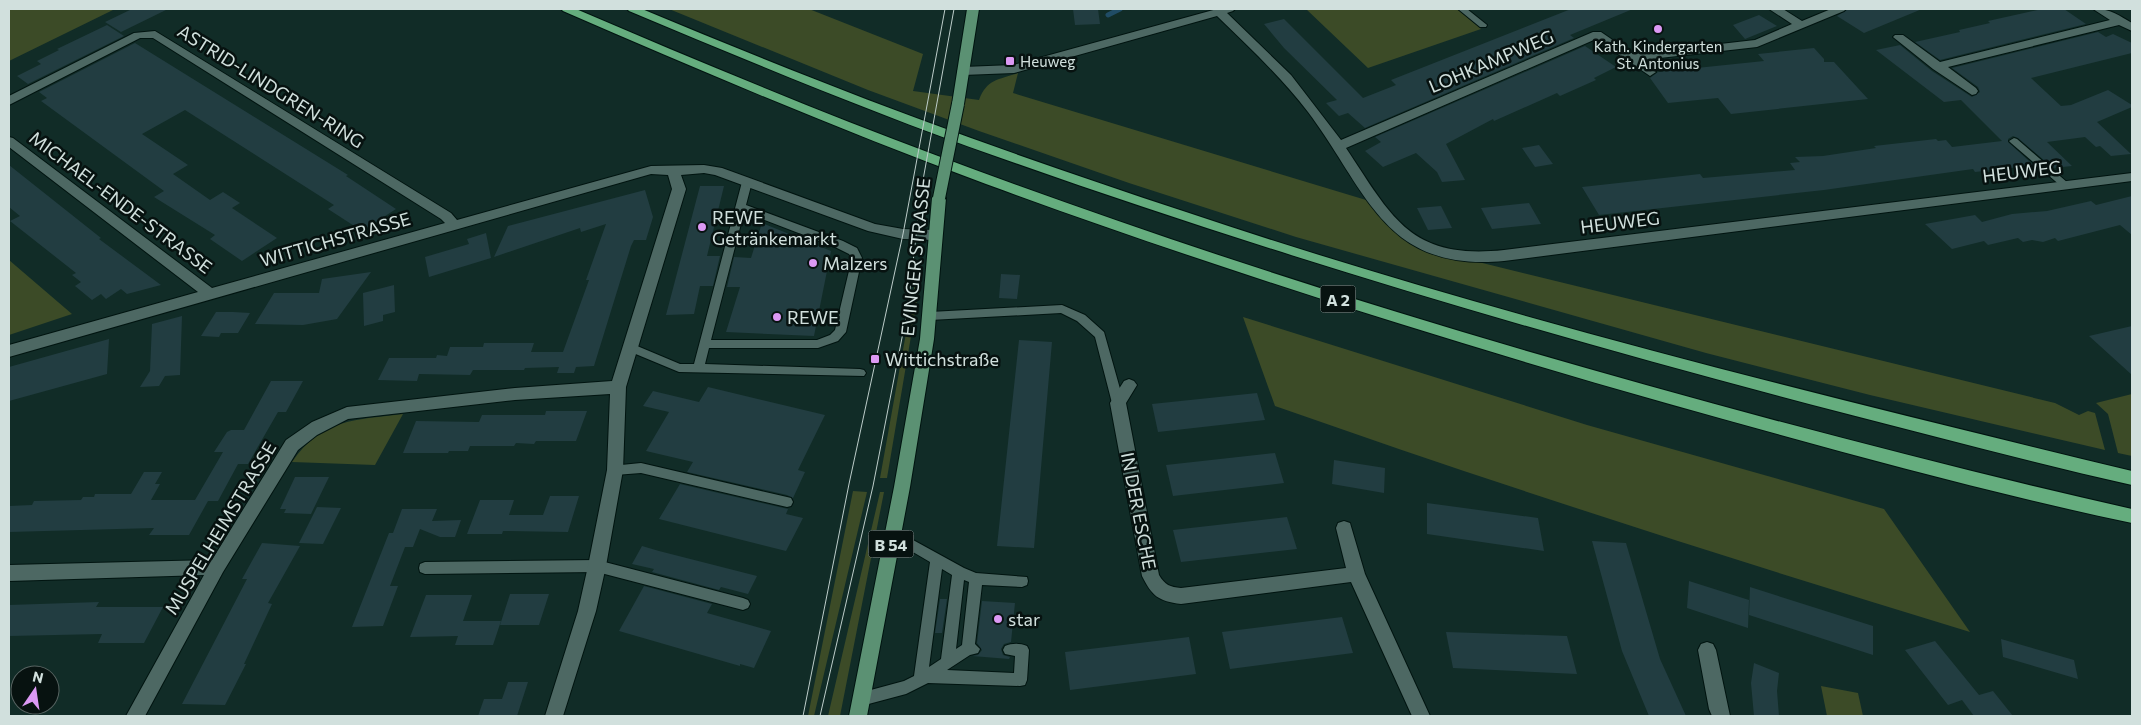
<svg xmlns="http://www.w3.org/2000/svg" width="2141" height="725" font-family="Commissioner,sans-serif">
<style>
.green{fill:#3c4b27}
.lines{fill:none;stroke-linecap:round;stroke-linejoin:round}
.stream{stroke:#204c65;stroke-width:5}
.building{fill:#223d41}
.lane-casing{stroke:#001410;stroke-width:2}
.street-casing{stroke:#001410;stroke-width:2}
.primary-casing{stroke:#001410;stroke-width:2}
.highway-casing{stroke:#001410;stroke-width:2}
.lane{fill:#4d6863;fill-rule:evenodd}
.street{fill:#4d6863;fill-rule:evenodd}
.primary{fill:#5b9173;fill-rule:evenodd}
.highway{fill:#65ad7e;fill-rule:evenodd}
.tram{stroke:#bdcdca;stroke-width:1}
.primary-bridge-casing{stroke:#001410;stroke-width:14;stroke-linecap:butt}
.primary-bridge{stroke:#5b9173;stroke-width:12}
.poi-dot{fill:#dc99f4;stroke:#071210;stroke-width:2}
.labels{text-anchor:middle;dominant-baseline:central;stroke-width:5;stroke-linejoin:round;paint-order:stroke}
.far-poi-label{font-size:15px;fill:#d1e0dd;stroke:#071210}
.shield{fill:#071210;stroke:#94a2a0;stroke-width:1}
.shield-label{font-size:16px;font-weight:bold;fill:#d1e0dd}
.street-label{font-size:18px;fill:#d1e0dd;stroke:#071210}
.poi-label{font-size:18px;fill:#d1e0dd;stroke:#071210;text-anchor:start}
</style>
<rect width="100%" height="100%" fill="#112c27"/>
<!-- green -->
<path class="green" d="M9,9h106l-106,52z
M669,9h140l114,45 -10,37 66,9c8,-21 19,-20 39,-27l-5,20 363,110 21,26 61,28 597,146 24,12 9,-4 7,2 10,37 -235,-55 -164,-42 -410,-116 -167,-54 -150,-52 -111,-41z
M1306,9h153l22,20 -113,39z
M9,260l63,54 -63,21z
M915,283h5l-33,195h-7z
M1243,317l344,108 297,84 86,123c-233,-71 -465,-145 -695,-226z
M2132,394v62l-14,-3 -10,-39 -12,-11z
M403,414l-28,51 -83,-3c30,-44 64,-42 111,-48z
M853,491l14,1 -53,224h-6z
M880,492h4l-44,224h-12z
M1821,686l37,7 5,23h-36z"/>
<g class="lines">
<!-- stream -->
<path class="stream" d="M1108,15l12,-6"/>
</g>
<!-- building -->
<path class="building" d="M132,9h36l-47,23 -16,-10z
M1073,9h25l2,15 -25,1z
M1571,9h62l-63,26 4,3 -209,90 -17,-15 -9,3 -13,-13 11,-3 -53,-52 -20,-24 20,-5 79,79 33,-13 -5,-5z
M1848,9h74l-58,24 -27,-17z
M2042,9h22l22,15 -146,36 -25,-18 45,-10 -1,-2 31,-7 -2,-2z
M1759,15l18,11 -32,13 -12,-14z
M107,25l17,11 -96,48 -11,-8 24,-12 -4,-3 22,-11 -2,-1z
M2098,32l8,5 7,-3 19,9v10l-101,25 30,28 10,-1 37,-15 24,15v2l-35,15 34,32 -20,2 -11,-10 -4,1 -11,-10 -38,5 25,24 -19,2 -35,-30 -5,-2 -5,3v3l31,28 -15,2 -5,-5 -44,5 -2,-3 -149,21 -225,25 -17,-28 118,-13 3,4 92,-8 -5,-7 10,-1 -5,-5 28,-1 53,-8 -2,-2 62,-7 2,2 8,-1 6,7 50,-6 -41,-41 -17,2 -68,-52 24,-5 32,26 40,26 8,-5 -2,-5 -26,-19z
M135,43l213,132 -2,1 50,33 -34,22 -34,-22 6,-4 -149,-95 -43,24 46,31 -15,9 37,26 13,-8 17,11 -8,5 45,30 -35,23 -32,-22 5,-4 -61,-38 10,-6 -123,-90 6,-3 -8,-6z
M1585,46l31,21 -22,11 2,2 -36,16 -3,-3 -63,28 -1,-2 -47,25 19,36 -23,2 -5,-10 -21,-19 -33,14 -18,-16 16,-9 -6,-5z
M1814,48l10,11v3h10l34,37 -137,15 -13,-16 -50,5 -18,-25 8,-6 106,-11 -6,-7z
M1539,145l14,19 -18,3 -13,-19z
M9,165l92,73 -2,1 62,46 -34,9 -6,-5 -15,10 -5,-5 -9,6 -17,-14 6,-4 -9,-7 4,-2 -66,-52 10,-5 -11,-9z
M700,186h24l-17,70h13l-7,30h-13l-6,28 -28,1z
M645,190l8,27 -7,23h-12l-3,6 -37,120 -18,1 -2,6h-17l2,-6 -34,1 -1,2h-51l-3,5 -51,-1 -2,7 -39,-1 11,-22h47l1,-3 10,1 3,-9h33l1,-4h50l-3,9h32l26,-72h-3l20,-56 -25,8 -1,-4 -86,29 14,-31z
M2132,196v39l-12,-10 -62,16 -3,-3 -12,4 -11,-2 -9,2 -5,-4 -30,7 -4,-4 -32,8 -27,-25 50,-9 7,7 30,-8 35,-3 44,-10 5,4z
M1529,203l12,21 -49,5 -11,-21z
M1441,206l11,22 -24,2 -11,-22z
M762,223l69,28 -17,85 -88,-4 14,-45h-13l7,-30 17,1z
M486,233l5,25 -62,19 -4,-20 44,-13 -2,-5z
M371,272l-34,47 -34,6 -48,-1 19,-31h45l3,-14z
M1001,274l19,1 -3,24 -18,-1z
M394,285l1,27 -12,3v6l-19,5 -1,-33z
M216,312h17l17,1 -12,20h-17l-2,4 -18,-1z
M182,316l-2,59 -15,1 -6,10 -19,1 10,-16 2,-47z
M2132,326v49l-43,-39z
M109,339l-2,35 -98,27v-34z
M1019,340l33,2 -18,206 -37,-2z
M271,381h32l-17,31h-8l-30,52h-10l-20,37h-10l-19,34h-40l5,-7 -145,4v-26l23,-1 2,-4 47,-1 2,-3h11l1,-3h36l13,-22h18l-7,12h5l-9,16h44l28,-48h-9l13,-20 4,-2h13z
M708,387l117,28 -27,55 7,2 -12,26 -6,-3 -100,-23 6,-10 -47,-11 23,-39 -26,-6 10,-15 46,11z
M1257,393l8,27 -107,12 -6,-28z
M546,411h41l-11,30h-40l-2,3 -18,-1 -2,3h-44l-2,5h-19l-1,2h-45l13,-32 63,1 3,-7h63z
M1275,453l9,30 -111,13 -7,-31z
M1334,460l51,8 -1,25 -52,-9z
M295,477h34l-18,37 -27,-1 2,-4h-6z
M680,484l108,25 -2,5 17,4 -17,33 -127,-32z
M550,496h29l-11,36 -65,-1 -1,3h-35l13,-34h34l-5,15h34z
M1427,503l111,15 6,33 -117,-17z
M317,507l24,1 -18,36 -24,-1z
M402,509h35l-5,12 29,-1 -6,17h-15l-20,-8 -7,18h-8l-15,39h8l-15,40 -31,1 37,-94h4z
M1287,517l10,32 -116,13 -8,-32z
M1592,541l34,2 34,116 26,57h-37l-27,-65z
M262,543l38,3 -32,57 4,1 -28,60h2l-21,41 -43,-1 65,-125h-5z
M642,546l17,5 98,25 -9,18 -27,-7 -2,3 -67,-18 2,-3 -22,-5z
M1689,581l60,19 -1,28 -61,-20z
M644,586l68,18 -5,9 64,18 -17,37 -14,-4v2l-121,-35z
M1750,587l123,39v29l-124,-40z
M510,594h39l-10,31h-39z
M426,595h46l-9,26h38l-8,24h-38l3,-9 -48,1z
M940,599h7l-5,34h-7z
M982,601l33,2 -4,39 -7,2 -3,5 2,6 7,2 -1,2 -37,-3 6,-1 4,-5 -5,-7z
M99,602l-3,5h67l-19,36h-46l4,-9 -93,2v-31z
M1342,617l11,36 -123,16 -8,-37z
M1446,632l121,4 10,38 -124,-6z
M1189,637l7,37 -126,16 -5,-38z
M2001,639l73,21 4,19 -75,-22z
M1935,641l44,54 14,-4 20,25h-39l-12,-16 -14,5 -43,-55z
M1754,663l25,10 -2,18 2,25h-25l-3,-33z
M508,682h20l-11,34h-39l6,-17h18z"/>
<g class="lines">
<!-- lane casing -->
<g class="lane-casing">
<path id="lane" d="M1458,9h9l20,16 -1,2h-6z
M2014,138l3,1 51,44 2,2 -2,2h-6l-51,-44 -2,-2z
M747,179l5,3 -6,23 97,36 14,7 5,10 -16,74 -8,9 -20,7h-109l-4,16 155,5 4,1 2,3 -2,3 -185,-4 -53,-22 -2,-3 2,-3 4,-1 50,21h14l48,-182zM744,212l91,35 14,7 3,4 -17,72 -5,5 -13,5h-106z
M1062,305l23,10 19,17 20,71 -2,3h-8l-2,-3 -17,-66 -18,-16 -16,-8 -131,7 -5,-4 5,-4z
M641,463l146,34 4,1 2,4 -2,4 -4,1 -146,-34 -26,2 -4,-1 -2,-4 2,-4z
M893,529l71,39 12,5 51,4 1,4 -1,4 -5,2 -40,-2 -7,59 5,5 -2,4 -8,2 -23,15 67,3 1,-17 -10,-2 -2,-4 2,-4c7,-3 15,-3 22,0l2,4 -2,30 -2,5 -5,1 -92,-3 -22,11 -45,12 -5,-2 -2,-5 2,-5 48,-13 10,-5 16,-114 -41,-24 -2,-4 2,-4zM942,569l10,6 -11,84 -12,8zM964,580l5,2 -7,63 -6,4z
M597,560l146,38 5,2 2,4 -2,4 -5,2 -146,-38 -172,2 -5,-2 -1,-4 1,-4 5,-2z"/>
</g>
<!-- street casing -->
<g class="street-casing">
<path id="street" d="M1217,9h18l-2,2 -6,2 64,62 50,65 252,-108h8l32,22 122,-14 37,-16 -23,-15h14l19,12 29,-12h15l-2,2 -87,36 -115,13 14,12 -6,4 -54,-37 -250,109c46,69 64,112 158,102l628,-77v8l-628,80c-120,11 -136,-69 -196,-149 -27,-35 -59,-65 -91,-96l-203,57 -51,2 -6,-4 6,-4 50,-2z
M2093,9c17,-1 25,6 39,14v8l-13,-6 -171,42 28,21 2,3 -2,3 -4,1 -39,-26 -40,-32 2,-2h8l37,27 170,-42z
M155,31l296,182 6,7 194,-54 53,-1 18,3 153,56 28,5 32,1 5,2 2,3 -2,3 -5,2 -32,-1 -35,-8 -153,-56 -11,-2 -23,2 5,14 -60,198 -3,83 -17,96 -10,45 -33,105h-18l33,-105 10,-45 19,-96 3,-76 -95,6 -167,19 -31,16 -19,15 -75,122 -78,144h-19l78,-141 -195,6v-16l203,-5 74,-120 26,-18 35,-15 168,-19 97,-7 60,-192 -4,-14 -17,-1 -642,183v-12l189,-53 -189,-145v-10l4,1 199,150 233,-65 -4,-4 -288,-181h-13l-131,67v-9l125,-63z
M1129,379l5,2 3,4 -11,18 33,172c6,10 11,12 22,13l165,-20 -10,-40 2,-5 6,-2 6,2 15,51 65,142h-18l-61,-134 -170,22c-23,-3 -29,-8 -39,-28l-32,-173 14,-22z
M1707,642l6,2 3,6 14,66h-18l-3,-7 -11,-59 3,-6z"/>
</g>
<!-- primary casing -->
<g class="primary-casing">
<path id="primary" d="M967,9h12l-15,95 -6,4 -6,-4z
M939,193l5,2 2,3 -12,141 -24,148 -43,229h-18l45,-229 26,-148 12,-141 2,-3z"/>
</g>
<!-- highway casing -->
<g class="highway-casing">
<path id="highway" d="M561,9h15c91,39 182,77 273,113 261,102 528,188 797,263 161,45 323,87 486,124v14c-157,-33 -312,-77 -466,-120 -229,-65 -456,-137 -680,-219 -143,-53 -283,-112 -423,-173z
M627,9h15c58,24 116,48 175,71 121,48 245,91 369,132 310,104 628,182 946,259v14c-98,-22 -195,-48 -292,-73 -284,-74 -566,-157 -842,-255 -125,-44 -247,-95 -369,-146z"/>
</g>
<!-- lane -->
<use href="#lane" class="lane"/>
<!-- street -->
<use href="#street" class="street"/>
<!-- primary -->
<use href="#primary" class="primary"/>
<!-- highway -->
<use href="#highway" class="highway"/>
<!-- tram -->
<path class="tram" d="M803,716l46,-232 54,-250 42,-225
M820,716l53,-230 35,-179 13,-116 33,-182"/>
<!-- primary-bridge casing -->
<g class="primary-bridge-casing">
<path id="primary-bridge" d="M939,198l19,-94"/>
</g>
<!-- primary-bridge -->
<use href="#primary-bridge" class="primary-bridge"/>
</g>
<!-- markers -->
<g class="poi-dot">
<circle cx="1658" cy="29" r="5"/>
<rect x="1005" y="56" width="10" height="10" rx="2.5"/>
<circle cx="702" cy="227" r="5"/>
<circle cx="813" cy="263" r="5"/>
<circle cx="777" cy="317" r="5"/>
<rect x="870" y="354" width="10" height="10" rx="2.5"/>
<circle cx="998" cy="619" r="5"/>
</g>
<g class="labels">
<!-- far-poi labels -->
<g class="far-poi-label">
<text x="1658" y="46">Kath. Kindergarten<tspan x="1658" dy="17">St. Antonius</tspan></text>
<text x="1020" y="61" text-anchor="start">Heuweg</text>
</g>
<!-- shield labels -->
<g class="shield">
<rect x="1320.5" y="285.5" width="35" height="27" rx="4"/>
<rect x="868.5" y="530.5" width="45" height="27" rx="4"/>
</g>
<g class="shield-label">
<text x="1338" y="299">A 2</text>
<text x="891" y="544">B 54</text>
</g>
<!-- street labels -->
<g class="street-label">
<text transform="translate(1491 61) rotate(-23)">LOHKAMPWEG</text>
<text transform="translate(271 86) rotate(32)">ASTRID-LINDGREN-RING</text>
<text transform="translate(2022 171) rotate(-7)">HEUWEG</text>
<text transform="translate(121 202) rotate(37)">MICHAEL-ENDE-STRASSE</text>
<text transform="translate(1620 222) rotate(-7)">HEUWEG</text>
<text transform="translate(335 239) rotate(-16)">WITTICHSTRASSE</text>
<text transform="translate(915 257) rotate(-84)">EVINGER STRASSE</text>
<text transform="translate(1139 511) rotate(79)">IN DER ESCHE</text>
<text transform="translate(220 528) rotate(-59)">MUSPELHEIMSTRASSE</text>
</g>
<!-- poi labels -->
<g class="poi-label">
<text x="712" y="217">REWE<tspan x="712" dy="21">Getränkemarkt</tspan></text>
<text x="823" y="263">Malzers</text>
<text x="787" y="317">REWE</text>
<text x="885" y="359">Wittichstraße</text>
<text x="1008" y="619">star</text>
</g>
</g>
<!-- border -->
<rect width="2141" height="725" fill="none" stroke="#d1e0dd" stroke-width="20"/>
<!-- north arrow -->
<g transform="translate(35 690) rotate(13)"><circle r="24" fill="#071210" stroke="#586462"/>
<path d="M0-4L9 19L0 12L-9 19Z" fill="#dc99f4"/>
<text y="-8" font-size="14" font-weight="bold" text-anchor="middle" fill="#d1e0dd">N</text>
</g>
</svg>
